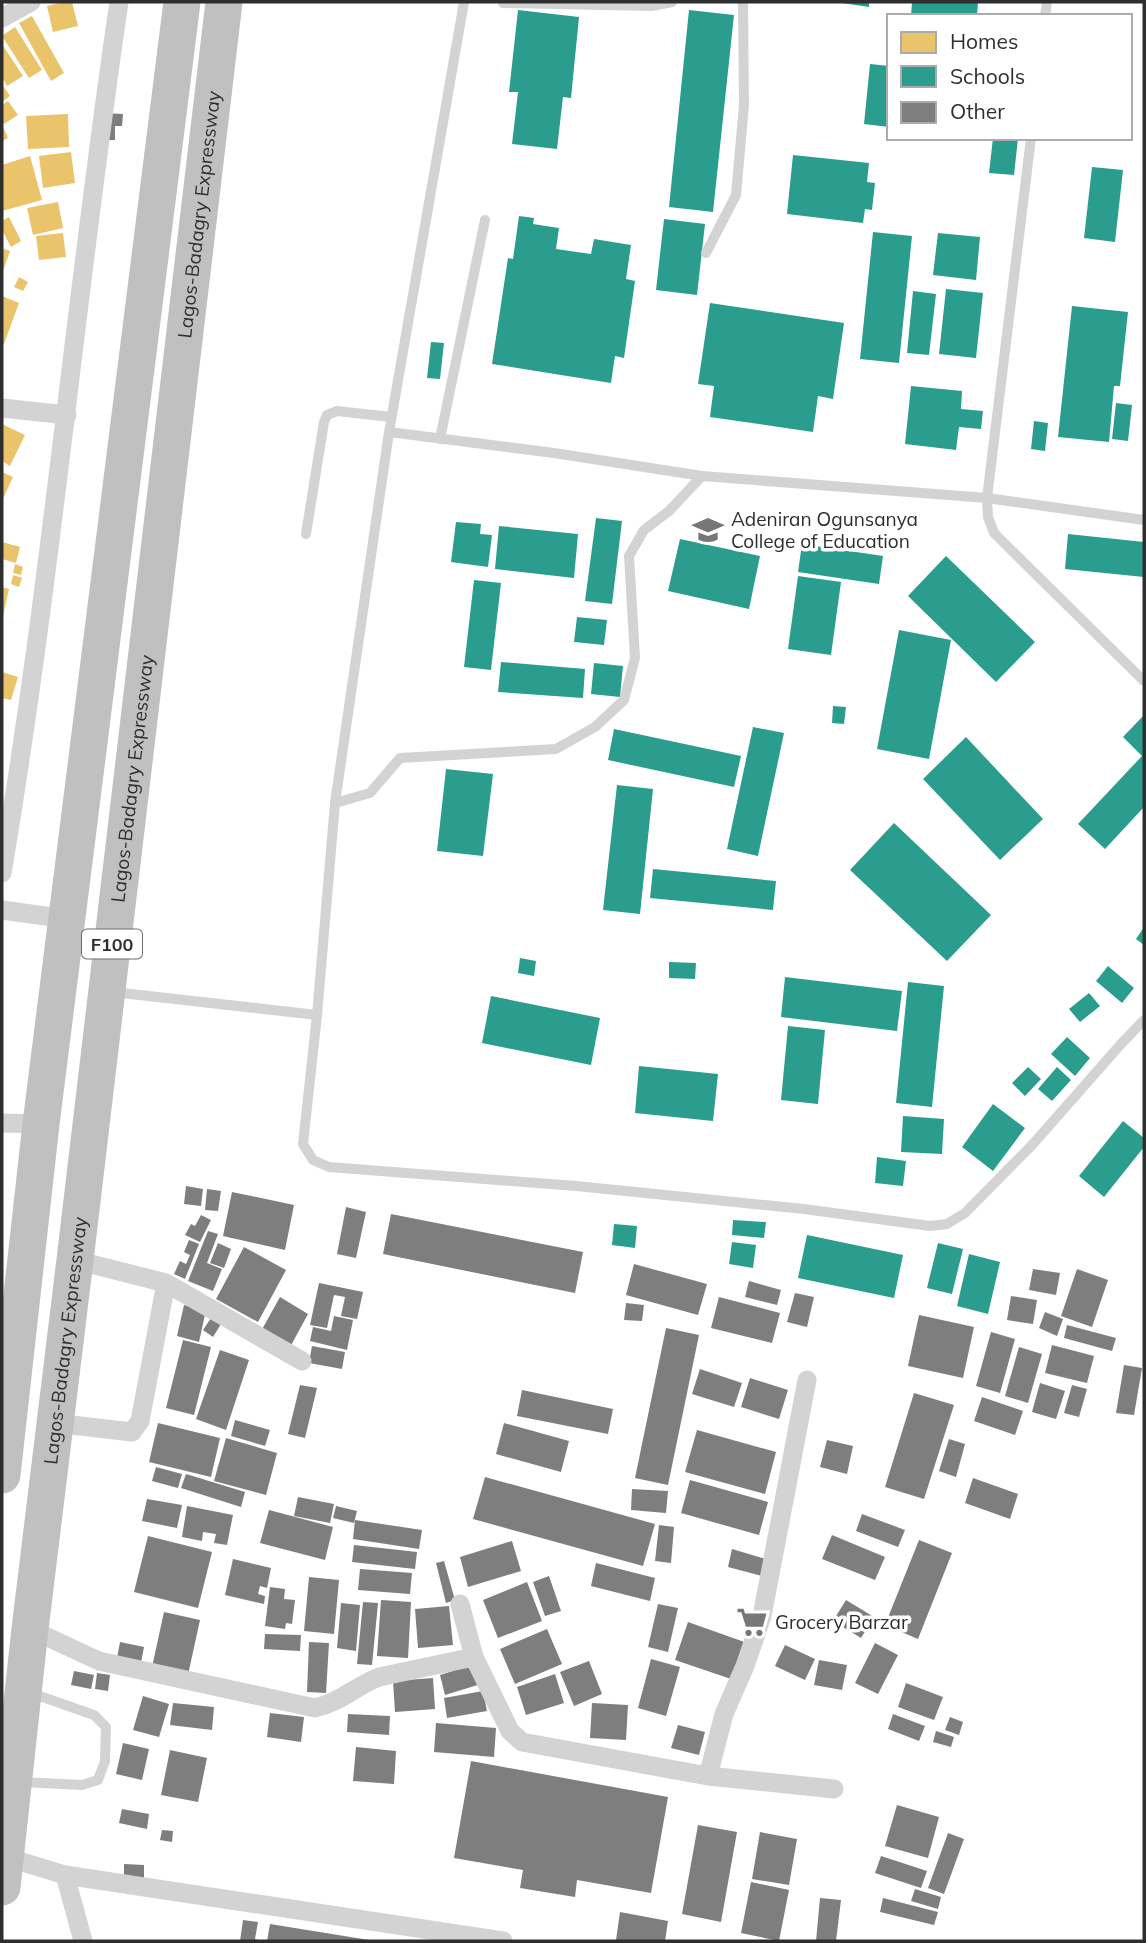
<svg xmlns="http://www.w3.org/2000/svg" width="1146" height="1943" font-family="Mulish,sans-serif">
<style>
.homes{fill:#e9c46a}
.schools{fill:#2a9d8f}
.building{fill:#7e7e7e}
.lines{fill:none;stroke-linecap:round;stroke-linejoin:round}
.lane{stroke:#d3d3d3;stroke-width:10}
.street{stroke:#d3d3d3;stroke-width:19}
.highway{stroke:#c0c0c0;stroke-width:37}
.labels{text-anchor:middle;dominant-baseline:central;stroke-width:7;stroke-linejoin:round;paint-order:stroke}
.shield{fill:#fff;stroke:#6d6d6d;stroke-width:2}
.shield-label{font-size:18px;font-weight:bold;fill:#2e2e2e}
.street-label{font-size:19px;fill:#2e2e2e;stroke:#fff}
.poi-label{font-size:19px;fill:#2e2e2e;stroke:#fff;text-anchor:start}
</style>
<rect width="100%" height="100%" fill="#fff"/>
<!-- homes -->
<path class="homes" d="M64,2h8l6,24 -25,6 -6,-26z
M32,16l32,57 -13,8 -32,-58z
M15,27l27,43 -13,8 -27,-42z
M2,44l21,32 -16,10 -5,-9z
M2,84l8,12 -8,6z
M8,101l10,14 -14,9 -2,-3v-16z
M68,114l1,33 -41,2 -2,-33z
M2,125l6,13 -6,3z
M71,152l4,31 -32,5 -4,-32z
M30,156l12,44 -40,11v-46z
M58,202l5,26 -30,7 -6,-27z
M9,217l12,24 -10,6 -9,-17v-9z
M63,233l3,24 -27,3 -3,-24z
M2,248l8,3 -8,23z
M19,277l9,5 -5,9 -9,-4z
M2,296l17,7 -15,41h-2z
M2,424l23,11 -15,31 -8,-5z
M2,472l11,5 -11,24z
M2,542l18,5 -4,16 -14,-4z
M15,564l8,3 -2,8 -8,-2z
M13,575l9,3 -3,9 -8,-3z
M2,587l7,2 -6,27h-1z
M2,672l16,5 -7,23 -9,-2z"/>
<!-- schools -->
<path class="schools" d="M842,2h27v5l-27,-4z
M912,2h66l-1,14h-66z
M518,10l61,7 -8,81 -8,-1 -6,52 -45,-5 6,-52h-9z
M689,10l45,5 -21,197 -44,-5z
M870,64l19,2v61l-25,-3z
M993,138h25l-4,37 -25,-2z
M793,155l76,8 -2,19 8,1 -3,27 -7,-1 -2,14 -76,-9z
M1092,167l31,3 -8,72 -31,-4z
M519,216l15,2 -1,6 26,4 -3,21 35,5 3,-15 37,6 -5,34 9,2 -11,77 -9,-2 -4,27 -119,-19 16,-106 5,1z
M664,219l41,5 -8,71 -41,-5z
M873,232l39,4 -13,127 -39,-4z
M938,233l42,4 -4,43 -43,-5z
M946,289l37,4 -7,65 -37,-4z
M913,291l23,3 -7,61 -22,-2z
M710,303l134,20 -11,76 -15,-3 -5,36 -103,-15 4,-31 -16,-2z
M1072,306l56,6 -8,74h-6l-5,56 -51,-5z
M431,342l13,1 -4,36 -13,-1z
M911,386l51,5 -1,18 22,2 -2,18 -22,-2 -3,23 -51,-6z
M1116,403l16,2 -4,36 -16,-2z
M1034,421l14,2 -3,28 -14,-2z
M596,518l26,3 -10,83 -27,-3z
M456,522l25,2 -1,10 12,1 -4,32 -37,-5z
M499,526l79,8 -4,44 -79,-9z
M1068,534l76,8v35l-79,-8z
M680,539l80,17 -11,53 -81,-18z
M802,544l81,12 -4,28 -81,-12z
M946,556l89,86 -39,40 -88,-86z
M798,576l43,6 -10,73 -43,-6z
M474,580l27,3 -10,87 -27,-3z
M577,617l30,3 -3,25 -30,-3z
M899,630l52,10 -22,119 -52,-10z
M501,662l84,7 -2,29 -85,-6z
M594,663l29,3 -3,31 -29,-3z
M833,706l13,1 -2,17 -12,-1z
M1143,716l1,2v89l-39,42 -27,-25 64,-68 -19,-19z
M753,727l31,6 -26,123 -31,-7z
M614,729l127,27 -7,31 -126,-27z
M966,737l77,82 -43,41 -77,-81z
M446,769l47,5 -10,82 -46,-5z
M617,785l36,4 -13,125 -37,-4z
M894,823l97,92 -44,46 -97,-91z
M653,869l123,12 -3,29 -123,-12z
M1144,927v18l-8,-6z
M520,958l16,3 -2,15 -16,-3z
M669,962l27,1 -1,16 -26,-1z
M1108,966l26,22 -12,15 -26,-22z
M785,977l117,14 -5,40 -116,-14z
M908,982l36,4 -12,121 -36,-4z
M1089,993l11,13 -20,16 -11,-13z
M491,996l109,22 -9,47 -109,-22z
M788,1026l37,4 -7,74 -37,-4z
M1067,1037l23,21 -15,18 -24,-22z
M639,1066l79,8 -5,47 -78,-8z
M1028,1067l13,12 -16,17 -13,-13z
M1057,1067l14,13 -19,21 -14,-12z
M993,1104l32,24 -32,43 -31,-24z
M903,1116l41,3 -2,35 -41,-2z
M1123,1121l21,17v9l-40,50 -25,-21z
M877,1157l29,4 -3,25 -28,-3z
M733,1220l33,2 -2,16 -32,-3z
M614,1224l23,2 -2,22 -23,-3z
M807,1235l96,20 -9,43 -96,-20z
M732,1242l24,3 -3,23 -24,-4z
M938,1243l25,6 -11,45 -25,-6z
M969,1254l31,8 -12,52 -31,-8z"/>
<!-- building -->
<path class="building" d="M104,113l19,1 -1,12h-7v14h-11z
M186,1186l17,3 -2,17 -17,-2z
M207,1189l14,2 -3,20 -13,-1z
M232,1192l62,13 -9,45 -62,-14z
M346,1207l20,5 -10,46 -19,-4z
M391,1214l192,38 -8,41 -192,-39z
M201,1215l10,5 -11,22 -15,-7 6,-11 4,2z
M208,1231l10,3 -11,29 15,6 -9,22 -25,-10z
M189,1240l10,4 -14,35 -11,-5 6,-13 6,3 4,-9 -6,-3z
M218,1243l13,6 -7,19 -14,-5z
M244,1247l42,23 -28,52 -42,-23z
M634,1264l73,20 -9,31 -72,-20z
M1033,1269l27,4 -4,22 -27,-5z
M1077,1269l31,11 -16,47 -31,-11z
M749,1281l32,9 -4,15 -32,-8z
M319,1283l44,9 -6,27 -16,-3 4,-19 -11,-2 -7,33 -17,-3z
M795,1293l19,4 -7,30 -20,-5z
M1011,1296l26,4 -4,24 -26,-4z
M280,1297l28,17 -19,35 -29,-16z
M719,1297l61,16 -8,30 -61,-15z
M626,1303l18,2 -2,16 -18,-1z
M184,1305l22,5 -7,32 -22,-6z
M1045,1312l18,7 -6,17 -18,-8z
M919,1315l55,12 -11,51 -55,-12z
M334,1316l19,4 -6,30 -37,-9 3,-14 18,4z
M211,1318l10,6 -8,13 -10,-7z
M1067,1325l49,13 -4,13 -48,-13z
M666,1328l33,7 -31,150 -33,-7z
M991,1332l24,7 -15,54 -24,-7z
M183,1340l28,7 -17,68 -28,-7z
M1052,1345l42,11 -7,27 -42,-10z
M312,1346l33,6 -3,17 -33,-6z
M1019,1347l23,7 -14,49 -23,-7z
M220,1350l29,10 -23,70 -30,-11z
M1124,1365l18,3 -8,47 -18,-2z
M700,1369l42,14 -8,24 -42,-13z
M750,1378l38,12 -9,29 -38,-12z
M1040,1383l25,8 -9,28 -24,-7z
M300,1385l17,3 -12,50 -17,-4z
M1072,1385l15,4 -8,28 -15,-4z
M522,1390l91,19 -5,25 -91,-18z
M914,1393l40,12 -30,94 -39,-12z
M982,1397l41,14 -8,24 -41,-14z
M235,1420l35,10 -5,16 -34,-10z
M158,1423l62,15 -9,39 -62,-15z
M504,1423l65,18 -8,31 -65,-18z
M697,1430l79,22 -11,42 -80,-22z
M226,1438l51,15 -11,42 -52,-14z
M949,1439l16,5 -9,33 -17,-6z
M827,1440l26,6 -6,28 -27,-7z
M156,1467l26,7 -4,14 -26,-7z
M186,1474l59,18 -4,15 -60,-19z
M485,1477l170,47 -12,42 -170,-47z
M973,1478l45,16 -8,25 -45,-16z
M690,1480l78,22 -9,33 -78,-22z
M632,1489l36,2 -2,22 -35,-3z
M298,1497l36,7 -4,19 -36,-7z
M147,1499l35,6 -5,23 -35,-7z
M187,1506l46,9 -6,30 -13,-2 2,-9 -13,-2 -1,9 -20,-4z
M336,1506l21,5 -3,12 -21,-5z
M269,1510l64,17 -8,33 -65,-17z
M862,1514l43,16 -7,17 -42,-16z
M355,1520l67,10 -3,19 -66,-10z
M659,1525l15,2 -3,36 -16,-2z
M832,1535l53,22 -10,23 -53,-21z
M148,1536l64,16 -14,56 -64,-16z
M919,1540l33,13 -34,86 -33,-14z
M512,1541l9,30 -53,16 -8,-30z
M354,1545l63,7 -2,17 -63,-7z
M732,1549l34,10 -4,17 -34,-9z
M233,1559l38,9 -4,20 -7,-2 -2,8 7,2 -1,8 -39,-9z
M444,1561l11,39 -9,3 -10,-40z
M596,1563l59,15 -5,23 -59,-15z
M360,1569l52,4 -2,21 -52,-4z
M549,1576l12,35 -16,5 -12,-34z
M309,1577l30,3 -5,54 -30,-3z
M527,1582l15,39 -44,17 -15,-38z
M270,1587l15,2 -1,10 11,1 -3,24 -6,-1 -1,6 -20,-3z
M381,1600l30,2 -3,56 -31,-2z
M846,1600l28,17 -13,21 -28,-17z
M363,1602l15,1 -6,62 -15,-1z
M341,1603l19,2 -4,46 -19,-3z
M658,1604l20,4 -10,44 -20,-5z
M449,1606l4,39 -35,3 -3,-39z
M164,1612l36,8 -12,55 -36,-8z
M688,1622l62,22 -13,37 -62,-21z
M547,1629l15,35 -47,20 -15,-35z
M265,1634l36,1 -1,16 -36,-2z
M120,1642l24,5 -3,16 -24,-5z
M309,1642l20,1 -3,50 -19,-1z
M875,1643l23,12 -20,39 -23,-11z
M785,1645l30,14 -10,21 -30,-14z
M651,1659l29,8 -14,49 -28,-8z
M819,1660l28,5 -5,25 -28,-5z
M589,1661l13,33 -28,12 -14,-34z
M475,1664l6,20 -36,11 -5,-20z
M74,1671l20,4 -3,14 -20,-4z
M97,1673l13,2 -2,16 -13,-2z
M555,1674l9,29 -38,12 -9,-28z
M433,1678l2,31 -40,3 -2,-31z
M906,1683l37,14 -9,23 -36,-13z
M483,1691l4,20 -40,7 -3,-20z
M143,1696l26,8 -10,33 -26,-7z
M173,1703l41,4 -2,23 -42,-5z
M592,1703l36,2 -2,35 -36,-2z
M270,1713l34,4 -3,25 -34,-5z
M348,1714l42,2 -1,19 -42,-3z
M893,1714l32,12 -6,15 -31,-12z
M950,1717l13,5 -4,13 -14,-5z
M436,1723l60,5 -2,29 -60,-5z
M678,1725l27,7 -6,23 -28,-7z
M936,1731l18,6 -3,10 -18,-5z
M123,1743l26,6 -7,31 -26,-6z
M356,1747l40,4 -2,33 -41,-3z
M170,1750l37,8 -9,44 -37,-7z
M471,1761l197,36 -17,96 -74,-13 -2,17 -55,-9 3,-18 -69,-12z
M897,1805l42,12 -11,41 -43,-12z
M122,1809l27,5 -2,15 -28,-6z
M698,1825l39,7 -16,90 -39,-8z
M162,1830l11,1 -1,11 -12,-2z
M760,1832l37,7 -8,46 -37,-6z
M948,1833l16,6 -20,55 -16,-6z
M881,1856l46,15 -6,17 -46,-15z
M124,1864l20,1v15l-20,-1z
M751,1882l38,8 -10,51 -38,-8z
M915,1889l26,8 -3,12 -27,-8z
M820,1898l21,2 -5,41h-20z
M883,1898l55,14 -4,13 -54,-13z
M620,1912l48,9 -3,20 -49,-1z
M243,1920l15,2 -3,17 7,2h-22z
M270,1924l99,16 -1,1h-101z"/>
<g class="lines">
<!-- lane -->
<path class="lane" d="M464,2l-75,430 -54,371 -18,212 -14,129 10,16 16,7 247,19 228,23 126,17 17,-2 18,-11 68,-69 88,-100 23,-24
M503,3l149,3 20,-4
M1045,16l2,-14
M1031,138l-44,360 1,19 6,16 150,148
M706,253l30,-58 8,-90 -1,-103
M389,432l165,21 148,23 285,22 157,22
M440,439l45,-219
M306,534l18,-112 3,-7 10,-4 54,6
M335,803l35,-10 30,-35 156,-9 39,-22 29,-27 11,-42 -6,-102 15,-26 25,-19 33,-35
M113,992l204,23
M21,1782l61,3 16,-5 7,-19 1,-34 -12,-12 -63,-22"/>
<!-- street -->
<path class="street" d="M2,18l29,-16
M2,408l65,7
M2,873c49,-289 74,-581 117,-871
M2,910l65,9
M2,1123l39,1
M166,1283l136,78
M54,1423l78,9 8,-11 26,-138 -91,-23
M460,1604l14,53 36,74 12,11 186,34 16,-62 21,-48 17,-50 45,-236
M30,1629l69,32 216,47c24,-5 41,-22 64,-31l95,-20
M708,1776l126,13
M6,1857l59,18 438,66
M65,1875l18,66"/>
<!-- highway -->
<g class="highway">
<path d="M2,1475l39,-351 141,-1122"/>
<path id="s1" d="M2,1887l28,-258 45,-369 149,-1258"/>
</g>
</g>
<!-- icons -->
<defs>
<g id="school-bare" transform="scale(2.415)"><path d="M0-5L7-2L0 1L-7-2ZM-4 1L0 2.5L4 1V4Q0 6-4 4Z" fill="#777" stroke="#fff" stroke-width="2.5" paint-order="stroke"/></g>
<g id="supermarket-bare" transform="scale(2.415)"><path d="M-6-5.5h2.5l.6 2H6L4.5 2H-2.5L-4.4-4H-6ZM-1.5 3.2a1.3 1.3 0 1 0 .1 0ZM3 3.2a1.3 1.3 0 1 0 .1 0Z" fill="#777" stroke="#fff" stroke-width="2.5" paint-order="stroke"/></g>
</defs>
<g fill-rule="evenodd">
<use href="#school-bare" x="708" y="530"/>
<use href="#supermarket-bare" x="752" y="1622"/>
</g>
<g class="labels">
<!-- shield labels -->
<rect class="shield" x="82" y="929.5" width="60" height="29" rx="5"/>
<g class="shield-label">
<text x="112" y="944">F100</text>
</g>
<!-- street labels -->
<g class="street-label">
<text stroke="none"><textPath href="#s1" startOffset="1684">Lagos-Badagry Expressway</textPath></text>
<text stroke="none"><textPath href="#s1" startOffset="1116">Lagos-Badagry Expressway</textPath></text>
<text stroke="none"><textPath href="#s1" startOffset="550">Lagos-Badagry Expressway</textPath></text>
</g>
<!-- poi labels -->
<g class="poi-label">
<text x="731" y="519">Adeniran Ogunsanya<tspan x="731" dy="22">College of Education</tspan></text>
<text x="775" y="1622">Grocery Barzar</text>
</g>
</g>
<!-- border -->
<rect width="1146" height="1943" fill="none" stroke="#2e2e2e" stroke-width="7"/>
<!-- legend -->
<rect x="887" y="14" width="245" height="126" fill="#ffffff" stroke="#ababab" stroke-width="2"/>
<rect x="901" y="32" width="35" height="21" fill="#e9c46a" stroke="#ababab" stroke-width="2"/>
<text x="950" y="49" font-size="21" fill="#2e2e2e">Homes</text>
<rect x="901" y="66" width="35" height="21" fill="#2a9d8f" stroke="#ababab" stroke-width="2"/>
<text x="950" y="84" font-size="21" fill="#2e2e2e">Schools</text>
<rect x="901" y="102" width="35" height="21" fill="#7e7e7e" stroke="#ababab" stroke-width="2"/>
<text x="950" y="119" font-size="21" fill="#2e2e2e">Other</text>
</svg>
